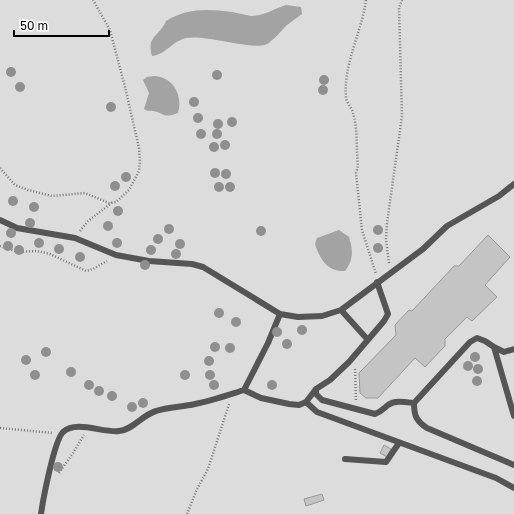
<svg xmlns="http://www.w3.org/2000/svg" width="514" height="514" font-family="'Golos Text',sans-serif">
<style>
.green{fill:#dcdcdc}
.water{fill:#a3a3a3}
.building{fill:#c4c4c4;stroke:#999}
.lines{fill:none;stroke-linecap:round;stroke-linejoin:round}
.path{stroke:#777;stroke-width:2.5;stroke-dasharray:1 2;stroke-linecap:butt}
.lane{stroke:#555;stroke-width:6}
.tree{fill:#8f8f8f}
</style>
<rect width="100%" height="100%" fill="#fff"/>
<!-- green -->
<path class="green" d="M0,0h514v514h-514z"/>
<!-- water -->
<path class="water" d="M286,5l15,2 1,7c-5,4 -10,7 -15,11 -6,6 -12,14 -20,19 -12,7 -61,-10 -81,-6 -15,4 -21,17 -34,18 -6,-20 8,-20 14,-35 22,-13 41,-12 66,-9 6,1 13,3 19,4 12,0 23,-7 35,-11z
M154,76c20,1 29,20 24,37 -16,6 -13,0 -25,-2 -4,-1 -5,1 -9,-2l5,-16 -6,-13 4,-3z
M339,230l10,7c4,13 5,22 -4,34 -18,1 -25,-12 -30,-27l2,-6z"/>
<!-- building -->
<path class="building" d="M488,235l22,22 -25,28 12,12 -25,24 -5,-4 -22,22v7l-20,21 -10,-9 -37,40h-12l-6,-5 -1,-20 37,-38 -1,-10 14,-15 3,1 42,-45h5z
M384,445l7,4 -4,8 -7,-4z
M322,494l2,6 -18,6 -2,-7z"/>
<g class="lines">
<!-- path -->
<path class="path" d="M366,0c-4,31 -23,65 -20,97 0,5 6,11 7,16 5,16 3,36 5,53l-2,7 6,57 14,44
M0,168l15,17 13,5 24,6 33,-3 24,10 7,-1 13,-12 10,-19 1,-9 -1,-14 -14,-61 -15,-57 -17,-30
M80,231l8,-10 25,-19
M0,246l18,6 19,-1 13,3 36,17 7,-2 14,-8
M389,263l-3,-24 1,-16 15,-107 -3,-108 3,-8
M355,369l1,31
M0,428l53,5
M59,473l14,-20 11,-18
M187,514l10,-25 11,-20 21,-65"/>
<!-- lane -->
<path class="lane" d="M0,220l17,8 58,10 41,17 33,6 43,3 11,3 77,47
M341,310l27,30
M494,347l10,5 10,-3
M316,389v5l6,6 53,14c6,-2 8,-5 13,-9 7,-5 17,-3 26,-2
M244,390l17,8 28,6 10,1 7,-3 10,-13 14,-9 19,-18 35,-41 4,-7 -11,-32
M306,402l11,10 179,66 18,10
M514,416l-20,-69 -9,-6 -8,-3 -7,4 -56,61c0,12 2,18 13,25l87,37
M345,459l41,3 13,-19
M41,514c2,-14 13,-73 22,-82 13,-12 40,1 56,-1 14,-1 23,-16 37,-20 12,-4 26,-4 39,-7 16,-3 33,-9 49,-14l24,-47 12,-29 18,3 24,-1 19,-6 82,-61 24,-23 52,-30 15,-12"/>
</g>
<!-- trees -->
<g class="tree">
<circle cx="11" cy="72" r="5"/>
<circle cx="217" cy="75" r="5"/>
<circle cx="324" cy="80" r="5"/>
<circle cx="20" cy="87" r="5"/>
<circle cx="323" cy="90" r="5"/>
<circle cx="194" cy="102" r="5"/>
<circle cx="111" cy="107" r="5"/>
<circle cx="198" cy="118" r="5"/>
<circle cx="232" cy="122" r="5"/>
<circle cx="218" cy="124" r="5"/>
<circle cx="201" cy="134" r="5"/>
<circle cx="217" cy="134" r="5"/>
<circle cx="225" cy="145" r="5"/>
<circle cx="214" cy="147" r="5"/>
<circle cx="215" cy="173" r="5"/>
<circle cx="226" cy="174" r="5"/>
<circle cx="126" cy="177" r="5"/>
<circle cx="115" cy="186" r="5"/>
<circle cx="219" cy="187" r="5"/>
<circle cx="230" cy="187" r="5"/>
<circle cx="13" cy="201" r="5"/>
<circle cx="34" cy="207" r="5"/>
<circle cx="118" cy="211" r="5"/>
<circle cx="30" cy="223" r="5"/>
<circle cx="108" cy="226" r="5"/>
<circle cx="169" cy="229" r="5"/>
<circle cx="378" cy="230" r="5"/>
<circle cx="261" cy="231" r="5"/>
<circle cx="11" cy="233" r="5"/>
<circle cx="158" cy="239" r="5"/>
<circle cx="39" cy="243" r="5"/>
<circle cx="117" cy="243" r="5"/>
<circle cx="180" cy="244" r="5"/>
<circle cx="8" cy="246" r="5"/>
<circle cx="378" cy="248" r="5"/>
<circle cx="59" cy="249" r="5"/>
<circle cx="19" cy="250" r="5"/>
<circle cx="151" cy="250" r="5"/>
<circle cx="176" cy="254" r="5"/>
<circle cx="80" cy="257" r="5"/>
<circle cx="145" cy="265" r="5"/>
<circle cx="219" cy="313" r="5"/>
<circle cx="236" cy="322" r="5"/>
<circle cx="302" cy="330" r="5"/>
<circle cx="277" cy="332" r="5"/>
<circle cx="287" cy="344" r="5"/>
<circle cx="215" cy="347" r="5"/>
<circle cx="230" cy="348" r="5"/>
<circle cx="46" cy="352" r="5"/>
<circle cx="475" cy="357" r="5"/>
<circle cx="26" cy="360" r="5"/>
<circle cx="209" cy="361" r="5"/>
<circle cx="468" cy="366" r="5"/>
<circle cx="478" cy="369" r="5"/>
<circle cx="71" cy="372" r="5"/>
<circle cx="35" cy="375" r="5"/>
<circle cx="185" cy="375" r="5"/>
<circle cx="210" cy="375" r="5"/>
<circle cx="477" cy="381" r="5"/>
<circle cx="89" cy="385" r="5"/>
<circle cx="214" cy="385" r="5"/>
<circle cx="272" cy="385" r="5"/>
<circle cx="99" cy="391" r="5"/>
<circle cx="112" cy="396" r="5"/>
<circle cx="143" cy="403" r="5"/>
<circle cx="132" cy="407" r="5"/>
<circle cx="58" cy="467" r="5"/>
</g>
<!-- scale -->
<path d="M14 30v6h95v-6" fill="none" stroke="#000000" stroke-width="2"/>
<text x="20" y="30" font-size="12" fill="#000000" stroke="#ffffff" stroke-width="3" paint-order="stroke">50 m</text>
</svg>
